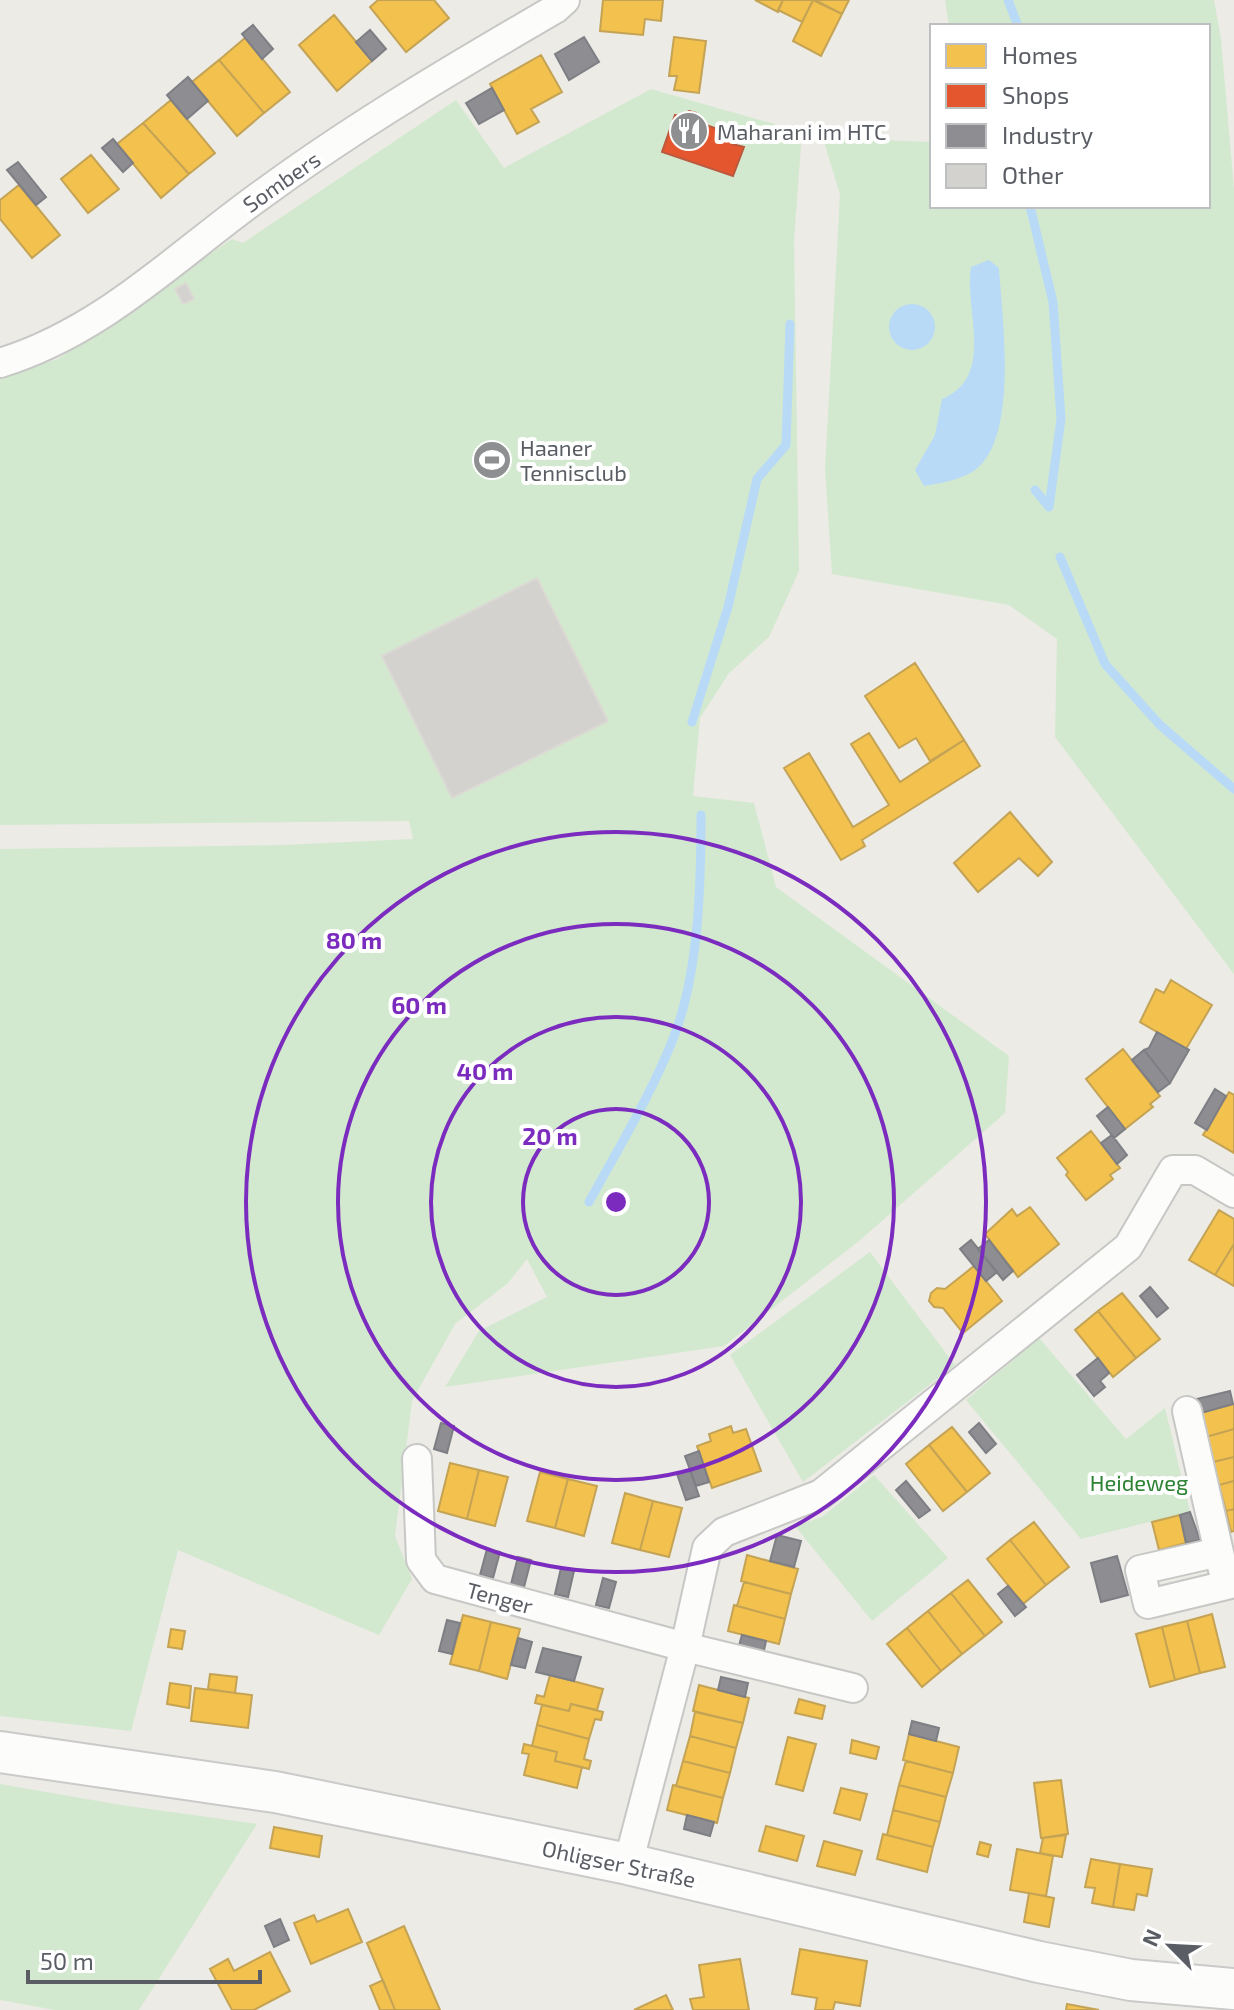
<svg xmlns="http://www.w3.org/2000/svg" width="1234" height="2010" font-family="'Exo 2',sans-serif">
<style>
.green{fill:#d2e9cf}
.water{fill:#b8daf7}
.homes{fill:#f2c14e;stroke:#c4a355;stroke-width:2}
.shops{fill:#e4572e;stroke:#bb593e;stroke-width:2}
.industry{fill:#8d8d92;stroke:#7e7f84;stroke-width:2}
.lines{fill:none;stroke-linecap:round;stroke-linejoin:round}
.stream{stroke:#b8daf7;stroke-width:9}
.building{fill:#d3d2cf;stroke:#dcd9d4;stroke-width:2}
.minor-casing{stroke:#c7c8c6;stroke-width:32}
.secondary-casing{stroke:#cacaca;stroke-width:44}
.minor{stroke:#fcfcfb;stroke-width:28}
.secondary{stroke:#fcfcfb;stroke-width:40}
.ring{fill:none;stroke:#7b2cbf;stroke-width:4}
.labels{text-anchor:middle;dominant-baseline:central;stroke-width:8;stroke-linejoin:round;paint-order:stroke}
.poi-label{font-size:22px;fill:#5a5e64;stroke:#fff;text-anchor:start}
.street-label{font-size:22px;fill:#5a5e64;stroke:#fff}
.park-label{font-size:22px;fill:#2c8233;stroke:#fff}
.centre{fill:#7b2cbf;stroke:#fff;stroke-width:4}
.ring-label{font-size:24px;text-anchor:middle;font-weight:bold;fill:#7b2cbf;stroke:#fff;stroke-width:8;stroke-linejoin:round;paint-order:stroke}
</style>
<rect width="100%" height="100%" fill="#ecebe5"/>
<!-- green -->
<path class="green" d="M945,0h269l7,39 13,150v785l-179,-237 2,-98 -48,-34 -177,-31 -7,-105 15,-274 -17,-57 109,4v64h276v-180h-259z
M651,89l151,43 -8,108 5,331 -30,66 -40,36 -29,45 -7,78 61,7 22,84 233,169 -4,57 -146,128 -135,105 -279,41 34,-56 68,-34 -20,-38 -19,24 -53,41 -43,77 -17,135 17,43 -33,56 -201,-85 -47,181 -131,-15v-867l283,-4 130,-6 -4,-18 -409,4v-449l58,-17 174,-120 11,4 213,-143 48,68z
M870,1252l85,113 -152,117 -73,-127z
M1039,1338l87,101 39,-31 25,104 -109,27 -115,-139z
M874,1475l74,83 -76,63 -77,-95 27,-9z
M0,1784l121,21 136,19 -118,186h-84l-55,-10z"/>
<!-- water -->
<path class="water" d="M989,260l10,8c3,50 21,175 -27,204 -15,9 -32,11 -48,14l-9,-16 20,-35 7,-36c54,-23 22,-88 29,-132z
M889 327a23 23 0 1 1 46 0a23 23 0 1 1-46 0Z"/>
<!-- homes -->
<path class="homes" d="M378,0h56l15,18 -43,34 -36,-45z
M603,0h60l-2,21 -16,-2 -2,16 -43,-4z
M755,0h28l-5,12z
M783,0h30l-11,22 -24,-12z
M813,0l29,14 -21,42 -28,-15z
M815,0h34l-7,14z
M334,15l38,46 -35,30 -38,-46z
M674,37l32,4 -7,52 -25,-3 3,-14h-8z
M245,38l45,54 -26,21 -45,-53z
M541,55l21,37 -31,17 8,13 -22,12 -27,-50z
M219,60l45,53 -27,23 -45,-54z
M171,100l44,53 -26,21 -46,-51z
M143,123l46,51 -28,24 -44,-54z
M91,155l28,34 -31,24 -27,-34z
M19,185l41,50 -28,23 -32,-39v-19z
M915,663l49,77 -34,21 -14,-23 -17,10 -34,-52z
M869,733l31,49 64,-42 16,26 -118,74 3,6 -24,14 -57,-92 25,-15 44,74 36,-22 -38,-61z
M1010,812l42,50 -14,14 -19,-18 -41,34 -24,-29z
M1171,980l41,25 -26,44 -46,-27 16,-33 8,4z
M1123,1049l37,47 -10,8 3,3 -28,22 -39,-50z
M1229,1092l5,3v58l-31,-18z
M1091,1131l29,37 -10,7 3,4 -27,21 -20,-25 2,-3 -11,-14z
M1030,1207l29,37 -41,33 -33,-43 27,-25 5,7z
M1219,1210l15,9v25l-19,31 -26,-15z
M1234,1244v42l-19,-11z
M974,1266l28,35 -39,32 -20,-25 -9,-1 -5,-6 2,-8 6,-5 8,1z
M1122,1293l38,46 -24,19 -38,-47z
M1098,1311l38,47 -23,19 -38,-47z
M1234,1404v25l-28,8 -6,-24z
M731,1426l2,7 13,-4 15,42 -49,17 -15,-42 14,-5 -2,-7z
M952,1427l38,46 -23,19 -38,-47z
M1234,1429v28l-21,5 -7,-25z
M929,1445l38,47 -24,19 -37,-47z
M1234,1457v24l-15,4 -6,-23z
M450,1463l29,7 -12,49 -29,-8z
M479,1470l29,7 -13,49 -28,-7z
M540,1472l28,7 -13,49 -28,-7z
M568,1479l29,7 -13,50 -29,-8z
M1234,1481v28l-8,2 -7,-26z
M625,1493l28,8 -13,49 -28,-7z
M653,1501l29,7 -13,49 -29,-7z
M1234,1509v22l-3,1 -5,-21z
M1180,1515l6,28 -27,7 -7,-28z
M1034,1522l35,45 -23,18 -36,-45z
M1010,1540l36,45 -23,19 -36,-45z
M747,1555l51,14 -7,25 -50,-13z
M968,1580l34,42 -17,14 -34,-43z
M744,1582l47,12 -6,25 -48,-13z
M951,1593l34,43 -23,18 -34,-43z
M734,1605l51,14 -6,25 -51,-13z
M928,1611l34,43 -21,17 -34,-43z
M1212,1614l13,53 -25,6 -13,-52z
M463,1615l28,7 -12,49 -29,-7z
M1187,1621l13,52 -25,7 -13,-53z
M491,1622l29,7 -13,50 -28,-8z
M1162,1627l13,53 -25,7 -14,-53z
M907,1628l34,43 -19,16 -35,-43z
M171,1629l14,2 -3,18 -14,-2z
M210,1674l27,3 -2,16 -27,-4z
M550,1675l53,14 -6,21 -26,-6 -2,7 -34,-8 2,-8 7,2z
M170,1683l21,3 -2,22 -22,-4z
M699,1685l50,13 -6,25 -50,-12z
M195,1688l57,7 -4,33 -57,-7z
M799,1699l26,7 -3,13 -27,-6z
M571,1704l32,8 -2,8 -6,-1 -6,20 -52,-14 5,-20 27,6z
M695,1712l48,11 -7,25 -46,-12z
M537,1725l52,14 -5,20 7,2 -2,8 -34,-8 2,-9 -25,-6z
M909,1734l50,13 -6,26 -50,-13z
M690,1736l46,12 -6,25 -47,-12z
M788,1737l28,7 -13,47 -27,-7z
M852,1740l27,7 -3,12 -26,-6z
M524,1744l33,8 -2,9 27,6 -5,21 -53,-13 5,-21 -7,-1z
M683,1761l47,12 -7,25 -47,-12z
M906,1761l47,12 -7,24 -47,-12z
M1061,1780l7,54 -27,4 -7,-55z
M673,1785l50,13 -6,25 -50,-13z
M899,1785l47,12 -6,25 -47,-12z
M841,1788l26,6 -7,26 -26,-7z
M893,1810l47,12 -7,25 -46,-12z
M766,1826l38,10 -7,25 -38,-10z
M274,1827l48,9 -3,21 -49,-9z
M883,1834l50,13 -6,25 -50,-13z
M1066,1835l-4,22 -22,-4 3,-15z
M824,1841l38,10 -7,24 -38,-9z
M980,1842l11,3 -3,12 -11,-3z
M1017,1849l36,7 -7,40 -36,-6z
M1091,1859l29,5 -7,43 -21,-4 3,-15 -10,-1z
M1120,1864l32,5 -5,27 -10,-2 -3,16 -21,-3z
M1029,1893l25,5 -5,29 -25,-5z
M348,1909l14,33 -51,22 -17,-41 20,-8 3,7z
M404,1926l36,84h-45l-28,-67z
M800,1949l67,12 -7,45 -25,-4 -2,8h-18l2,-12 -25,-4z
M270,1952l20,39 -36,19h-22l-22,-41 18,-10 6,12z
M740,1959l9,51h-56l-3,-11 14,-2 -5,-32z
M383,1980l12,30h-15l-10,-24z
M666,1995l7,15h-39z
M1067,2004l32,6h-33z"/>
<!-- shops -->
<path class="shops" d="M689,111l7,2 1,9 38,13 -3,9 12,3 -11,29 -71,-24 13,-37 7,2z"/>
<!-- industry -->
<path class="industry" d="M253,25l20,24 -11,10 -20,-25z
M370,30l16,19 -14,12 -16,-19z
M584,37l15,25 -30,18 -14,-26z
M188,77l20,24 -21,18 -20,-24z
M492,88l12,22 -25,14 -13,-21z
M113,139l20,24 -10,9 -21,-24z
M18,162l28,35 -10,8 -29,-35z
M1157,1032l32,18 -19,33 -26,-33 5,-2z
M1144,1050l26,33 -12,9 -26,-32z
M1215,1089l11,7 -19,34 -12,-7z
M1108,1107l17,22 -11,9 -17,-22z
M1112,1135l15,20 -10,9 -16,-21z
M971,1240l26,32 -11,9 -26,-32z
M989,1240l24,31 -10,9 -25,-31z
M1150,1287l18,21 -11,9 -17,-21z
M1098,1358l11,15 -9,8 5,6 -11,9 -17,-21z
M1230,1391l3,13 -32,9 -4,-14z
M441,1423l13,3 -7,27 -13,-4z
M979,1423l17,21 -10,9 -17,-21z
M699,1451l10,31 -13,4 -11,-30z
M690,1470l9,26 -13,4 -9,-26z
M906,1481l24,29 -11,8 -23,-28z
M1190,1512l10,28 -14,3 -6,-28z
M777,1535l24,6 -7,26 -24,-6z
M487,1549l13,3 -7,26 -13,-3z
M1117,1556l11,39 -27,7 -10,-39z
M518,1557l13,3 -7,27 -13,-3z
M561,1568l13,3 -6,26 -13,-3z
M603,1578l13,4 -7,26 -13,-3z
M1008,1586l18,21 -11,9 -17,-22z
M447,1620l13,3 -8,31 -13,-3z
M742,1635l24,6 -3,14 -25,-6z
M518,1638l14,4 -7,26 -14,-3z
M543,1648l38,9 -7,24 -38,-9z
M721,1677l27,6 -3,14 -27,-7z
M912,1721l27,7 -3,13 -27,-7z
M687,1815l27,7 -4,14 -26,-7z
M280,1919l9,21 -15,7 -9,-21z"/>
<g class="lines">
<!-- stream -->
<path class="stream" d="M1008,0l10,26
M1030,206l23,96 8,117 -12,88
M1035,490l14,17
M1060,557l45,107 55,61 74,64
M692,722l36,-115 29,-128 29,-34 4,-121
M589,1202c29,-53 62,-107 84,-163 26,-65 28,-155 28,-224"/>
</g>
<!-- building -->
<path class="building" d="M186,283l8,16 -11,5 -8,-15z
M537,578l71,143 -156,77 -70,-142z"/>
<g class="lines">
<!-- minor casing -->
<g class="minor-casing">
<path id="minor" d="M0,363c105,-32 180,-111 268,-173 92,-67 189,-124 287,-181l10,-9
M1187,1411l36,159
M417,1459l4,101 14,19 250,68 168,41
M1219,1552l-79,18 8,34 79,-19
M628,1864l57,-217 22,-99 17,-16 97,-38 307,-247 45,-77h22l39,23"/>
</g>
<!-- secondary casing -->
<g class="secondary-casing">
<path id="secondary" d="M0,1752l275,40 353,72 411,98 92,18 103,9"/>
</g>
<!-- minor -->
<use href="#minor" class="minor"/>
<!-- secondary -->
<use href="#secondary" class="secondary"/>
</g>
<!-- distance rings -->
<g class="ring">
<circle cx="616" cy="1202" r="93"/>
<circle cx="616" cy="1202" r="185"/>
<circle cx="616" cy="1202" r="278"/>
<circle cx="616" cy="1202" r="370"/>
</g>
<!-- icons -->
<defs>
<g id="restaurant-disc" transform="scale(2)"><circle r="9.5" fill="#8d8f91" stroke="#fff"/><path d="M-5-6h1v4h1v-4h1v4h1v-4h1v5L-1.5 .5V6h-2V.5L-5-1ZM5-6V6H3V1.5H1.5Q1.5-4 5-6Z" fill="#fff"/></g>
<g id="stadium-disc" transform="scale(2)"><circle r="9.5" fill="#8d8f91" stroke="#fff"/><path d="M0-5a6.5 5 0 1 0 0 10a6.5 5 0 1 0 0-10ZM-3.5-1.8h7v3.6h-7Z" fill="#fff"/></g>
</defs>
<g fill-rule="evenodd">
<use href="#restaurant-disc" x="689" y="131"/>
<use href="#stadium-disc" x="492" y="460"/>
</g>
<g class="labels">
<!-- poi labels -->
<g class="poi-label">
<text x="717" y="131">Maharani im HTC</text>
<text x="520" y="447">Haaner<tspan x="520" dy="25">Tennisclub</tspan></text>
</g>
<!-- street labels -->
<g class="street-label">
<text transform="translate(281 181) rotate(-35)">Sombers</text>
<text transform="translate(500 1597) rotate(15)">Tenger</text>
<text transform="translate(619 1863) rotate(12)">Ohligser Straße</text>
</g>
<!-- park labels -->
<g class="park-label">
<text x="1139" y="1482">Heideweg</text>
</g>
</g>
<circle cx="616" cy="1202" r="12" class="centre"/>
<g class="ring-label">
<text x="354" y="949">80 m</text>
<text x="419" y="1014">60 m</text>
<text x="485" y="1080">40 m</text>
<text x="550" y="1145">20 m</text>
</g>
<!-- legend -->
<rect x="930" y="24" width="280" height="184" fill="#ffffff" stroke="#bdbfc1" stroke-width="2"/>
<rect x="946" y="44" width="40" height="24" fill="#f2c14e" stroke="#bdbfc1" stroke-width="2"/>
<text x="1002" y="64" font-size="24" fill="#5a5e64">Homes</text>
<rect x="946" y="84" width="40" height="24" fill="#e4572e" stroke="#bdbfc1" stroke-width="2"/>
<text x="1002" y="104" font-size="24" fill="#5a5e64">Shops</text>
<rect x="946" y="124" width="40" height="24" fill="#8d8d92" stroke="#bdbfc1" stroke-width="2"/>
<text x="1002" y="144" font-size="24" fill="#5a5e64">Industry</text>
<rect x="946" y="164" width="40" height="24" fill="#d3d2cf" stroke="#bdbfc1" stroke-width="2"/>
<text x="1002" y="184" font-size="24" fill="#5a5e64">Other</text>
<!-- north arrow -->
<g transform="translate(1170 1946) rotate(294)" stroke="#ffffff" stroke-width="6" paint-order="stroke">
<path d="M0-6L14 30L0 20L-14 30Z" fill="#5a5e64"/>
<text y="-12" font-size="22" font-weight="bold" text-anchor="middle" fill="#5a5e64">N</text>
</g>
<!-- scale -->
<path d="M28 1970v12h232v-12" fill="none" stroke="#5a5e64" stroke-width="4"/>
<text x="40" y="1970" font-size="24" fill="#5a5e64" stroke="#ffffff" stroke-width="6" paint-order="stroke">50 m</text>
</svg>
